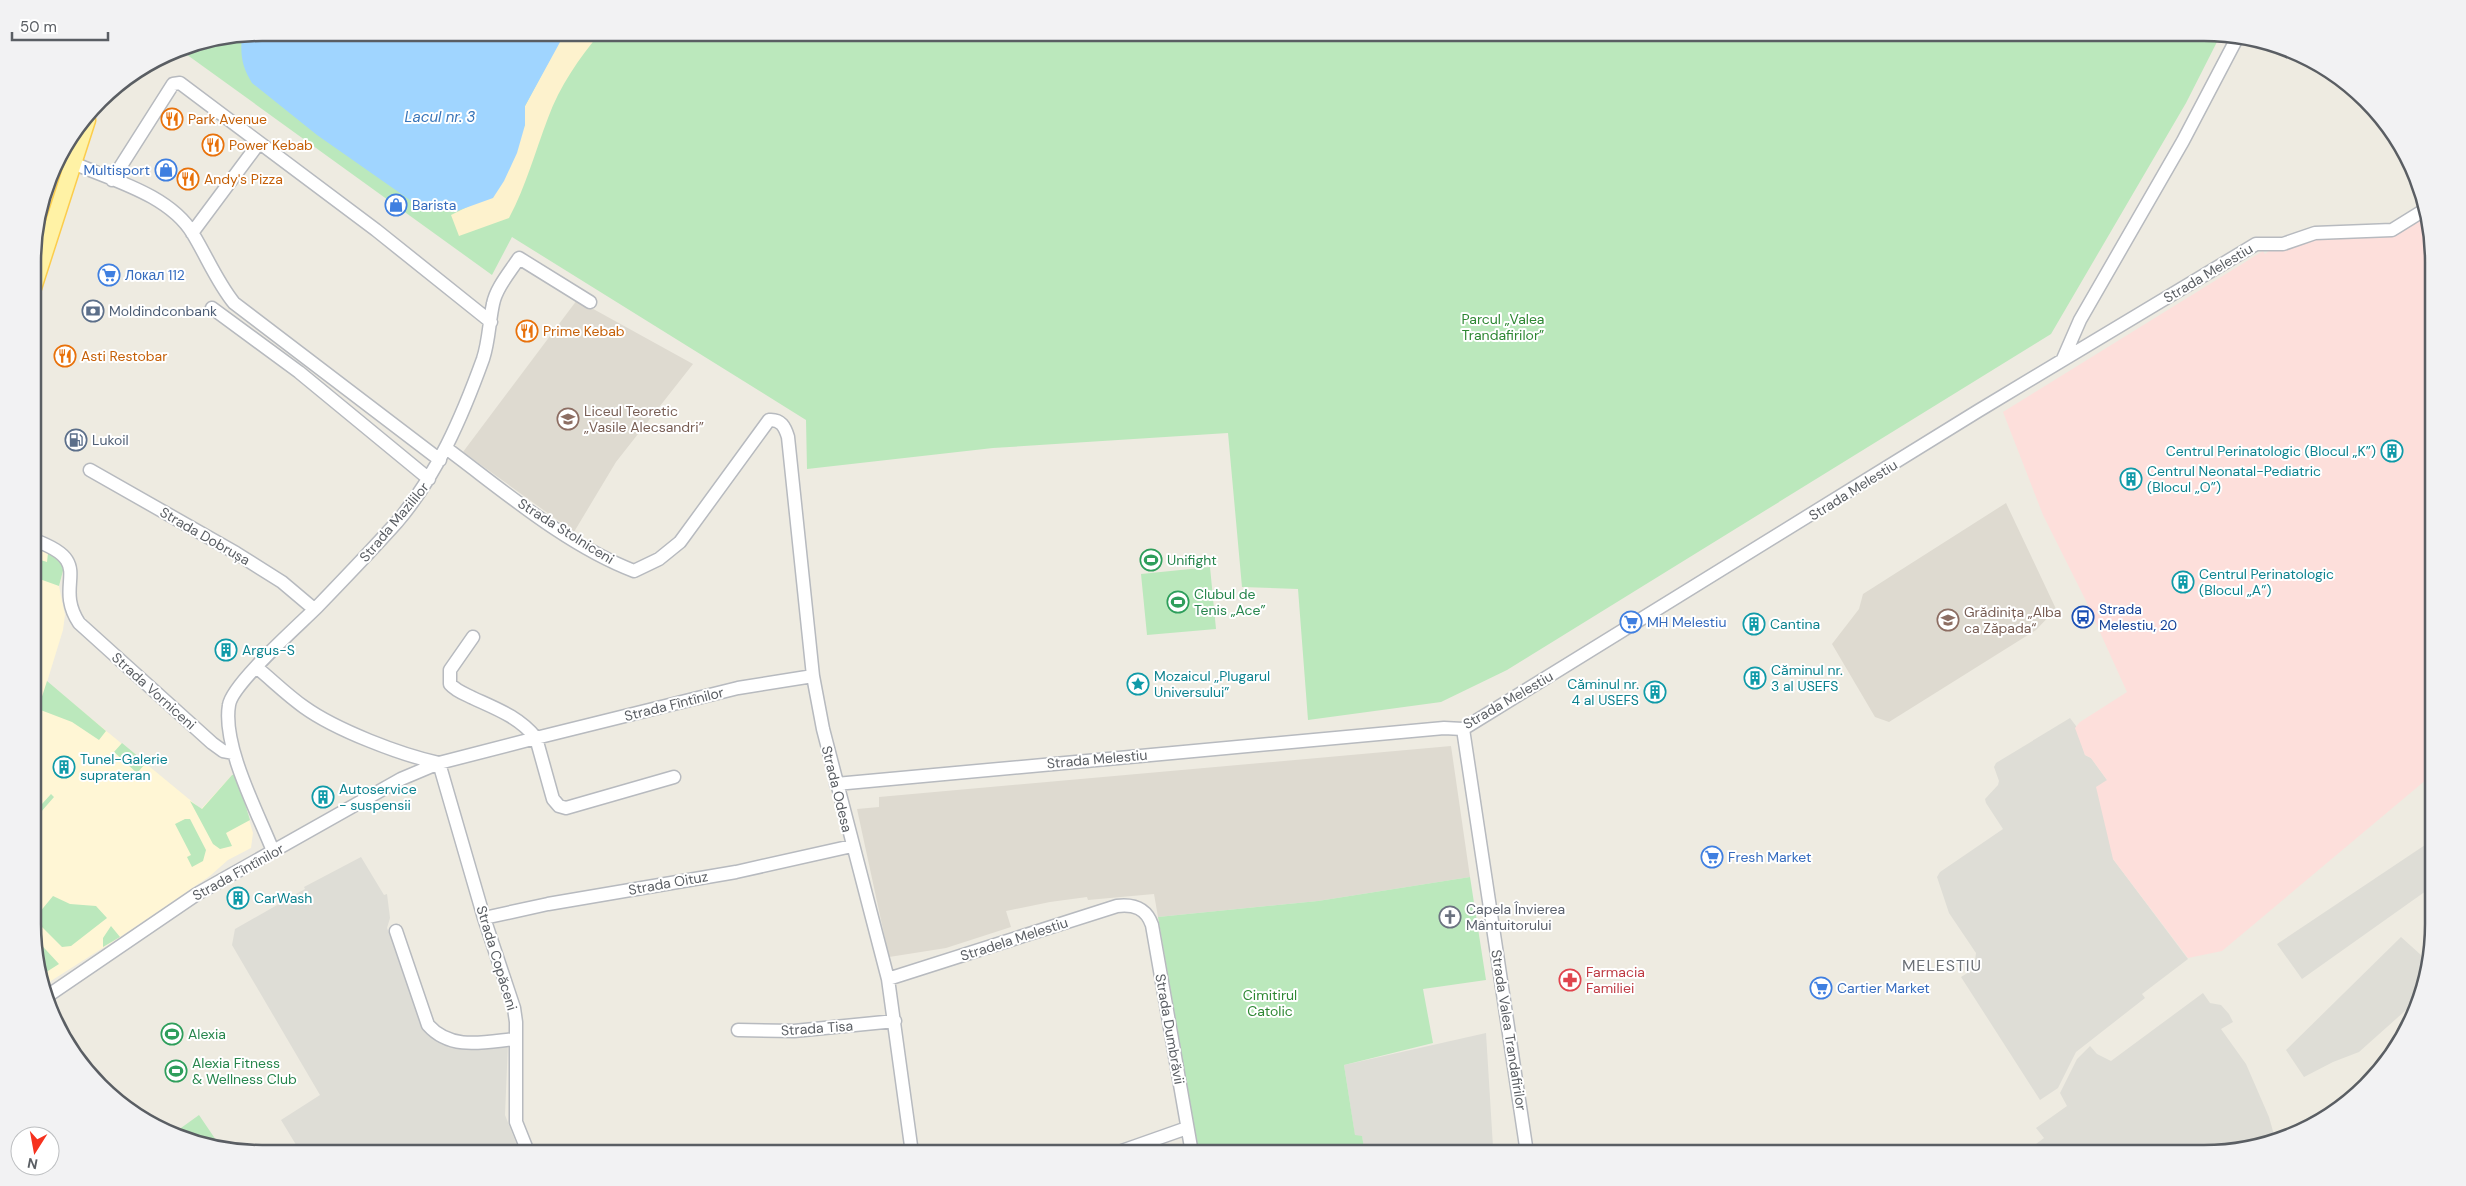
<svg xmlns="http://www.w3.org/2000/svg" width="2466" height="1186" font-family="'DM Sans',sans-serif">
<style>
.commercial{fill:#fff6d5}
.industrial{fill:#deddd6}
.education{fill:#dedad0}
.medical{fill:#fddfdb}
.green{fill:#bbe8bc}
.sand{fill:#fdf2cd}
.water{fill:#a0d5ff}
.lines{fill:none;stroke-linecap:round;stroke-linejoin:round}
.minor-casing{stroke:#b7babf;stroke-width:15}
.major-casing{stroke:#fccd4c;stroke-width:19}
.minor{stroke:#fff;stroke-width:12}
.major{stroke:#fff2a5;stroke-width:16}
.labels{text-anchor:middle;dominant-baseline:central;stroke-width:4;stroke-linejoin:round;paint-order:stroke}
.food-label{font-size:14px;fill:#c56008;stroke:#fff;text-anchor:start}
.shop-label{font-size:14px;fill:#366cbe;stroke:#fff;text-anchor:start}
.street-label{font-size:14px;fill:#5a5e63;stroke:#fff}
.service-label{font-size:14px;fill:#4e5e75;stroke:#fff;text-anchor:start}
.park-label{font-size:14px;fill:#2e8733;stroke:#fff}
.education-label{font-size:14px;fill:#785e54;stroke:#fff;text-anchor:start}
.culture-label{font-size:14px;fill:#0d838f;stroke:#fff;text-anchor:start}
.leisure-label{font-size:14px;fill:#27864d;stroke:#fff;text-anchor:start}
.transit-label{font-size:14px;fill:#164399;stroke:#fff;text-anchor:start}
.worship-label{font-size:14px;fill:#5b616d;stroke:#fff;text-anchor:start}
.health-label{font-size:14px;fill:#be3a42;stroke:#fff;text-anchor:start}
.water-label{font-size:15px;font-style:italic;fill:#3674b9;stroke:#fff}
.quarter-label{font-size:16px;letter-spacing:1px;fill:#6b7076;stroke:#fff}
.rim{fill:none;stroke:#5a5e63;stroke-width:2.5}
</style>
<rect width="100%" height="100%" fill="#eeebe1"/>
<!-- commercial -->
<path class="commercial" d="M34,545l24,8 6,14 -5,19 6,29 -2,15 -16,52 154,127 31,-34 4,-1 17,59 -2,15 -23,12 -18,16 -90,61 -77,49 -8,-32z"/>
<!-- industrial -->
<path class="industrial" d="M2070,718l6,8 9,29 6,3 16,22 6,79 75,100 -46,35 3,4 -69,54 -18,36 -18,12 -79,-123 13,-8 2,-16 -27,-40 -12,-36 3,-5 63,-43 -17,-26 -1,-4 13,-14 1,-4 -5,-14 2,-4z
M2428,843l5,8v35l-131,93 -25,-35z
M361,857l23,38 3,-1 3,24 -3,10 45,110 26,10 50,-5 -3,72 15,38h-219l-20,-33 39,-25 -88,-150 3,-16 70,-40 -1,-2z
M2401,937l20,18 3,11 -9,36 -56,50 -26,10 -29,15 -18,-27z
M2203,993l7,10 11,2 8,9 4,8 -12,7 25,35 23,53 7,25 -57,11h-177l-6,-9 8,-6 -8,-10 31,-22 -7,-13 17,-34 13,-13 7,8 14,7z
M1486,1033l7,114 -42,6h-86l-3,-16 -7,-1 -11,-71z"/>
<!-- education -->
<path class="education" d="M577,300l116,64 -77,98 -42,70 -111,-80z
M2006,503l50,106 -20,21 -147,92 -14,-5 -43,-73 27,-35 4,-15z
M1451,746l19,131 -152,24 -160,16 -4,-23 -66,6 -1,-3 -37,5 -44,9 5,16 -65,21 -57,9 -32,-148 22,-2v-10z"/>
<!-- medical -->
<path class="medical" d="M2426,217l6,15 1,542 -211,177 -34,7 -75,-99 -17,-72 11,-7 -16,-22 -6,-3 -10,-27 5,-6 47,-30 -42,-93 -42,-84 -40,-103 260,-161 2,3 4,-3h14l36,-13 76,-3z"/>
<!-- green -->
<path class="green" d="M262,32h1942l16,4 -34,67 -135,231 -544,336 -66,32 -133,18 -10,-131 -56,-2 -14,-154 -235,15 -186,21 -1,-49 -294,-183 -20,38 -313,-226z
M48,553l9,2 7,12 -5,19 -25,-9v-19l13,4z
M1210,567l6,62 -69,6 -6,-61z
M47,681l59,50 -7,9 -27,-18 -34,-13z
M122,743l24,20 -9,10 -23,-21z
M236,774l14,46 -24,13 6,13 -12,3 -7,-5 -23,-43 12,8 30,-34z
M51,794l3,3 -20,23v-17l3,-3 5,4z
M185,819h5l16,31 -3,11 -11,6 -5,-10 4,-2 -16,-31z
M1470,877l16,103 -63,9 10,54 -89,22 11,70 7,1 3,17h-166l-41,-236 160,-16z
M53,896l17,8 26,2 11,12 -36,28 -9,1 -25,-25 2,-9z
M111,926l9,11 -17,10v-9z
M34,937l25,27 -19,12 -5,-22z
M199,1115l19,28 -44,-10z"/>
<!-- sand -->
<path class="sand" d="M564,33h36c-21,26 -40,52 -52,85 -13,34 -22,68 -39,100l-50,18 -8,-21 20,-10 54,-80v-19z"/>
<!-- water -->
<path class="water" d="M262,32h303v1l-40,73v19l-8,28 -13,28 -11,17 -36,13 -40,-6 -100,-70 -65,-52c-10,-16 -12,-28 -10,-47z"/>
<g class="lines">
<!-- minor casing -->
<g class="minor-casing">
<path id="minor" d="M73,163c39,17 97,32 120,71 14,23 24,48 41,69l206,157
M112,180l61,-96 7,-1 196,147 115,92
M192,233l67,-90
M212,308l87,64 130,107
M2063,359l17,-39 103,-179 53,-101
M446,448c58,43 120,97 188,123l25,-12 21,-17 89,-122c12,-1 16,7 19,17l25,239 10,53 65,250 24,174
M90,470l146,83 46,29 32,27
M34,540c64,23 18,42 45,83l133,120 11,8 11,2
M473,637l-23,33v14c6,7 15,10 23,14 24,11 46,19 63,40l17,61 6,7 7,2 108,-31
M256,667c16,13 31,28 48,40 32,23 97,48 135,56l45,155 30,90 2,14v100l10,25 5,6
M1463,729l64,424
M836,784l608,-56 19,1 515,-318 278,-167h27l32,-11 77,-3 29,-18
M273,851c-15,-38 -51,-105 -44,-146 3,-21 70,-80 88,-98 27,-28 54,-56 80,-85 40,-47 65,-105 86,-163 6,-18 6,-37 10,-55 3,-16 17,-32 26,-46l71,44
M484,918l64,-14 188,-32 116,-26
M396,931l32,94c23,26 57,17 86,14
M888,979l229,-73c17,-2 29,2 35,19l40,228
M46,997l151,-103 204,-115 38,-16 97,-25 202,-50 75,-12
M738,1030l56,1 101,-10
M604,1153h21
M1116,1153l71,-25"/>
</g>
<!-- major casing -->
<g class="major-casing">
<path id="major" d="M33,288l54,-168"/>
</g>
<!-- minor -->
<use href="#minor" class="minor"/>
<!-- major -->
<use href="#major" class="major"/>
</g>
<!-- icons -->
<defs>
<g id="restaurant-ring" transform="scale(1.125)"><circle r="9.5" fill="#fff" stroke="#e8710a" stroke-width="1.5"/><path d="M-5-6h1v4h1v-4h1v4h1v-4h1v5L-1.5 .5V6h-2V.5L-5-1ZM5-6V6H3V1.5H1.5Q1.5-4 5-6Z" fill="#e8710a"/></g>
<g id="shop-ring" transform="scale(1.125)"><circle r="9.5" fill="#fff" stroke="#3f7fe0" stroke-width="1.5"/><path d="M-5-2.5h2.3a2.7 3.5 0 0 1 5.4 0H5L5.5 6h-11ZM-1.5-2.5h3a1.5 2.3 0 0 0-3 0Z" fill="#3f7fe0"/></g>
<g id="supermarket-ring" transform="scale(1.125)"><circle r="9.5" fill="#fff" stroke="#3f7fe0" stroke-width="1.5"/><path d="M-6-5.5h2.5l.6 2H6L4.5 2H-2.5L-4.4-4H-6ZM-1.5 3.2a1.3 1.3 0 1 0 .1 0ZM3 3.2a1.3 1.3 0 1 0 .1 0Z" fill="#3f7fe0"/></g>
<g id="bank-ring" transform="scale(1.125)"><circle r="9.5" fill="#fff" stroke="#5c6f8a" stroke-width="1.5"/><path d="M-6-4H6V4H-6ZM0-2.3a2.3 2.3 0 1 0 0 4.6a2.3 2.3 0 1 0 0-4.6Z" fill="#5c6f8a"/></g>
<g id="school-ring" transform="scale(1.125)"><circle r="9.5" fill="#fff" stroke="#8d6e63" stroke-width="1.5"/><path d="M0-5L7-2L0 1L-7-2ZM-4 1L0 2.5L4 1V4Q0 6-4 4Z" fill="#8d6e63"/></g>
<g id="fuel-ring" transform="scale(1.125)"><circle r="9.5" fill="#fff" stroke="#5c6f8a" stroke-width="1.5"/><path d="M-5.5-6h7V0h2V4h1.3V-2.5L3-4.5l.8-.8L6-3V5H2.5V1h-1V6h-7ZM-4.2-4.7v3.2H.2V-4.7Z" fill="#5c6f8a"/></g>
<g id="building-ring" transform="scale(1.125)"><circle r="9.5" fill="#fff" stroke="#0f9aa8" stroke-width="1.5"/><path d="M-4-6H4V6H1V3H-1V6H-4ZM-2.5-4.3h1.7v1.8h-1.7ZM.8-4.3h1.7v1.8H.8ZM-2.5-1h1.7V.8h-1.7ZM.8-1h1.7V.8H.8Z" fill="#0f9aa8"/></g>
<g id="stadium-ring" transform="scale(1.125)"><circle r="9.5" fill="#fff" stroke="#2e9e5b" stroke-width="1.5"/><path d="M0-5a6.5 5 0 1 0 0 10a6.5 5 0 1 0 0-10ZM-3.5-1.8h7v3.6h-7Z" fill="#2e9e5b"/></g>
<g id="bus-ring" transform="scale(1.125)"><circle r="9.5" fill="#fff" stroke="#1a4fb4" stroke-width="1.5"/><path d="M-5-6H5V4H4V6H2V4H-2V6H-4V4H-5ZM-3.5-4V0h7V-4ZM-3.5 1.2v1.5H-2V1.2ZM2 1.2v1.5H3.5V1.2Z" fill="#1a4fb4"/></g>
<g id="sight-ring" transform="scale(1.125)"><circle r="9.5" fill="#fff" stroke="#0f9aa8" stroke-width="1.5"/><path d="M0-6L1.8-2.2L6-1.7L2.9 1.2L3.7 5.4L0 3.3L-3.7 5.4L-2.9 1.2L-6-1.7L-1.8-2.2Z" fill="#0f9aa8"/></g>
<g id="church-ring" transform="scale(1.125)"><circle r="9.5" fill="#fff" stroke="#6b7280" stroke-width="1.5"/><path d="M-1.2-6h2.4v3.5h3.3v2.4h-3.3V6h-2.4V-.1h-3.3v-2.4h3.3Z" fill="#6b7280"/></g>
<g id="pharmacy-ring" transform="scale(1.125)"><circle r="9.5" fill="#fff" stroke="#e0444e" stroke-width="1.5"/><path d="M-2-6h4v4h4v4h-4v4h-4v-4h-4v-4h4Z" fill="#e0444e"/></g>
</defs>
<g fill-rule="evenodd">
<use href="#restaurant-ring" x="172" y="119"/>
<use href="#restaurant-ring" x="213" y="145"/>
<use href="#shop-ring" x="166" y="170"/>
<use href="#restaurant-ring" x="188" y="179"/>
<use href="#shop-ring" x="396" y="205"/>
<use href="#supermarket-ring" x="109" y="275"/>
<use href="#bank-ring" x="93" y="311"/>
<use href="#restaurant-ring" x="527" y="331"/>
<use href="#restaurant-ring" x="65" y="356"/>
<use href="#school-ring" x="568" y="419"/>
<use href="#fuel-ring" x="76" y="440"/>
<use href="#building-ring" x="2392" y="451"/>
<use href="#building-ring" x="2131" y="479"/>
<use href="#stadium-ring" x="1151" y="560"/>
<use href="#building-ring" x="2183" y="582"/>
<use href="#stadium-ring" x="1178" y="602"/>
<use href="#bus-ring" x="2083" y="617"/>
<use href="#school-ring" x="1948" y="620"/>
<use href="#supermarket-ring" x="1631" y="622"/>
<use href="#building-ring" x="1754" y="624"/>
<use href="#building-ring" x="226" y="650"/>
<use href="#building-ring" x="1755" y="678"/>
<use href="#sight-ring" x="1138" y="684"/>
<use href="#building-ring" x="1655" y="692"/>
<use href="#building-ring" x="64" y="767"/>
<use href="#building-ring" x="323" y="797"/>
<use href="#supermarket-ring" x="1712" y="857"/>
<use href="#building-ring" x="238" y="898"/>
<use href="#church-ring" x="1450" y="917"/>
<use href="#pharmacy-ring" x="1570" y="980"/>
<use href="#supermarket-ring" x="1821" y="988"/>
<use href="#stadium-ring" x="172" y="1034"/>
<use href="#stadium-ring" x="176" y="1071"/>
</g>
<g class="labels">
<!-- food labels -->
<g class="food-label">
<text x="188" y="119">Park Avenue</text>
<text x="229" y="145">Power Kebab</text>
<text x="204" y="179">Andy's Pizza</text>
<text x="543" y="331">Prime Kebab</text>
<text x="81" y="356">Asti Restobar</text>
</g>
<!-- shop labels -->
<g class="shop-label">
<text x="150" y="170" text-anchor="end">Multisport</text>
<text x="412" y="205">Barista</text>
<text x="125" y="275">Локал 112</text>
<text x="1647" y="622">MH Melestiu</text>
<text x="1728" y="857">Fresh Market</text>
<text x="1837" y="988">Cartier Market</text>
</g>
<!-- street labels -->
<g class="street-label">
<text transform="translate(2208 273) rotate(-31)">Strada Melestiu</text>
<text transform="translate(1853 490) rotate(-32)">Strada Melestiu</text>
<text transform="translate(394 522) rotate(-50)">Strada Mazililor</text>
<text transform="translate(566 531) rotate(32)">Strada Stolniceni</text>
<text transform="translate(205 536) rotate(30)">Strada Dobrușa</text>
<text transform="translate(154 691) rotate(42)">Strada Vorniceni</text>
<text transform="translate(1508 700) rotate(-30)">Strada Melestiu</text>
<text transform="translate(674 704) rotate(-14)">Strada Fîntînilor</text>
<text transform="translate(1097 759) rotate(-5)">Strada Melestiu</text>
<text transform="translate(837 789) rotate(76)">Strada Odesa</text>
<text transform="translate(238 872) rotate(-29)">Strada Fîntînilor</text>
<text transform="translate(668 883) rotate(-10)">Strada Oituz</text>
<text transform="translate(1014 939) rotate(-18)">Stradela Melestiu</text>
<text transform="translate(497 958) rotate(73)">Strada Copăceni</text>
<text transform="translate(817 1028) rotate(-4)">Strada Tisa</text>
<text transform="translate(1170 1029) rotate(80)">Strada Dumbrăvii</text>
<text transform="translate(1509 1030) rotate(81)">Strada Valea Trandafirilor</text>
</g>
<!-- service labels -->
<g class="service-label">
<text x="109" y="311">Moldindconbank</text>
<text x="92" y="440">Lukoil</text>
</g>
<!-- park labels -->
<g class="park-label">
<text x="1503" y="319">Parcul „Valea<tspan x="1503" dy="16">Trandafirilor”</tspan></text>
<text x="1270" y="995">Cimitirul<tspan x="1270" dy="16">Catolic</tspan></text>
</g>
<!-- education labels -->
<g class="education-label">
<text x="584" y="411">Liceul Teoretic<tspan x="584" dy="16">„Vasile Alecsandri”</tspan></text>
<text x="1964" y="612">Grădinița „Alba<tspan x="1964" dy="16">ca Zăpada“</tspan></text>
</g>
<!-- culture labels -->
<g class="culture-label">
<text x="2376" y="451" text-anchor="end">Centrul Perinatologic (Blocul „K”)</text>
<text x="2147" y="471">Centrul Neonatal-Pediatric<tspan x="2147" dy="16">(Blocul „O”)</tspan></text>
<text x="2199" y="574">Centrul Perinatologic<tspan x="2199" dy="16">(Blocul „A”)</tspan></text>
<text x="1770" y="624">Cantina</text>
<text x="242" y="650">Argus-S</text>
<text x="1771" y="670">Căminul nr.<tspan x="1771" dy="16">3 al USEFS</tspan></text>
<text x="1154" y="676">Mozaicul „Plugarul<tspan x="1154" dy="16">Universului”</tspan></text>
<text x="1639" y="684" text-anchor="end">Căminul nr.<tspan x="1639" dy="16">4 al USEFS</tspan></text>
<text x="80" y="759">Tunel-Galerie<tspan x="80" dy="16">suprateran</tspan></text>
<text x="339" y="789">Autoservice<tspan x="339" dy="16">- suspensii</tspan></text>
<text x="254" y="898">CarWash</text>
</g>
<!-- leisure labels -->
<g class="leisure-label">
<text x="1167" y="560">Unifight</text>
<text x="1194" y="594">Clubul de<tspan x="1194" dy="16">Tenis „Ace”</tspan></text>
<text x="188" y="1034">Alexia</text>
<text x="192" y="1063">Alexia Fitness<tspan x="192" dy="16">&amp; Wellness Club</tspan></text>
</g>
<!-- transit labels -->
<g class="transit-label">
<text x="2099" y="609">Strada<tspan x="2099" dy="16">Melestiu, 20</tspan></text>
</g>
<!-- worship labels -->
<g class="worship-label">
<text x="1466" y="909">Capela Învierea<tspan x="1466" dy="16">Mântuitorului</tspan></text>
</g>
<!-- health labels -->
<g class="health-label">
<text x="1586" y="972">Farmacia<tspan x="1586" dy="16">Familiei</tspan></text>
</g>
<!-- water labels -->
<g class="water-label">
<text x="440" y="117">Lacul nr. 3</text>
</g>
<!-- quarter labels -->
<g class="quarter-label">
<text x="1942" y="965">MELESTIU</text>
</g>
</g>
<!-- crop -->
<path d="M0 0H2466V1186H0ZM262 41H2204A221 221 0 0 1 2425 262V924A221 221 0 0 1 2204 1145H262A221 221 0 0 1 41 924V262A221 221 0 0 1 262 41Z" fill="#f2f2f3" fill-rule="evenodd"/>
<path class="rim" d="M262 41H2204A221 221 0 0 1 2425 262V924A221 221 0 0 1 2204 1145H262A221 221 0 0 1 41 924V262A221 221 0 0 1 262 41Z"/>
<!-- north arrow -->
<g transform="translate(35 1151) rotate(191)"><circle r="24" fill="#ffffff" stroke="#bdbfc1"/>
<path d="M0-4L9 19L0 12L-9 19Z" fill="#f6321f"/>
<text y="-8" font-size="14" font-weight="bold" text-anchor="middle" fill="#5a5e63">N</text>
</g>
<!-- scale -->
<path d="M12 32v8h96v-8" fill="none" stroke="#5a5e63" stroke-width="2.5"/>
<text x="20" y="32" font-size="15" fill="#5a5e63" stroke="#ffffff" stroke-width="4" paint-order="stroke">50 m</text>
</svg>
